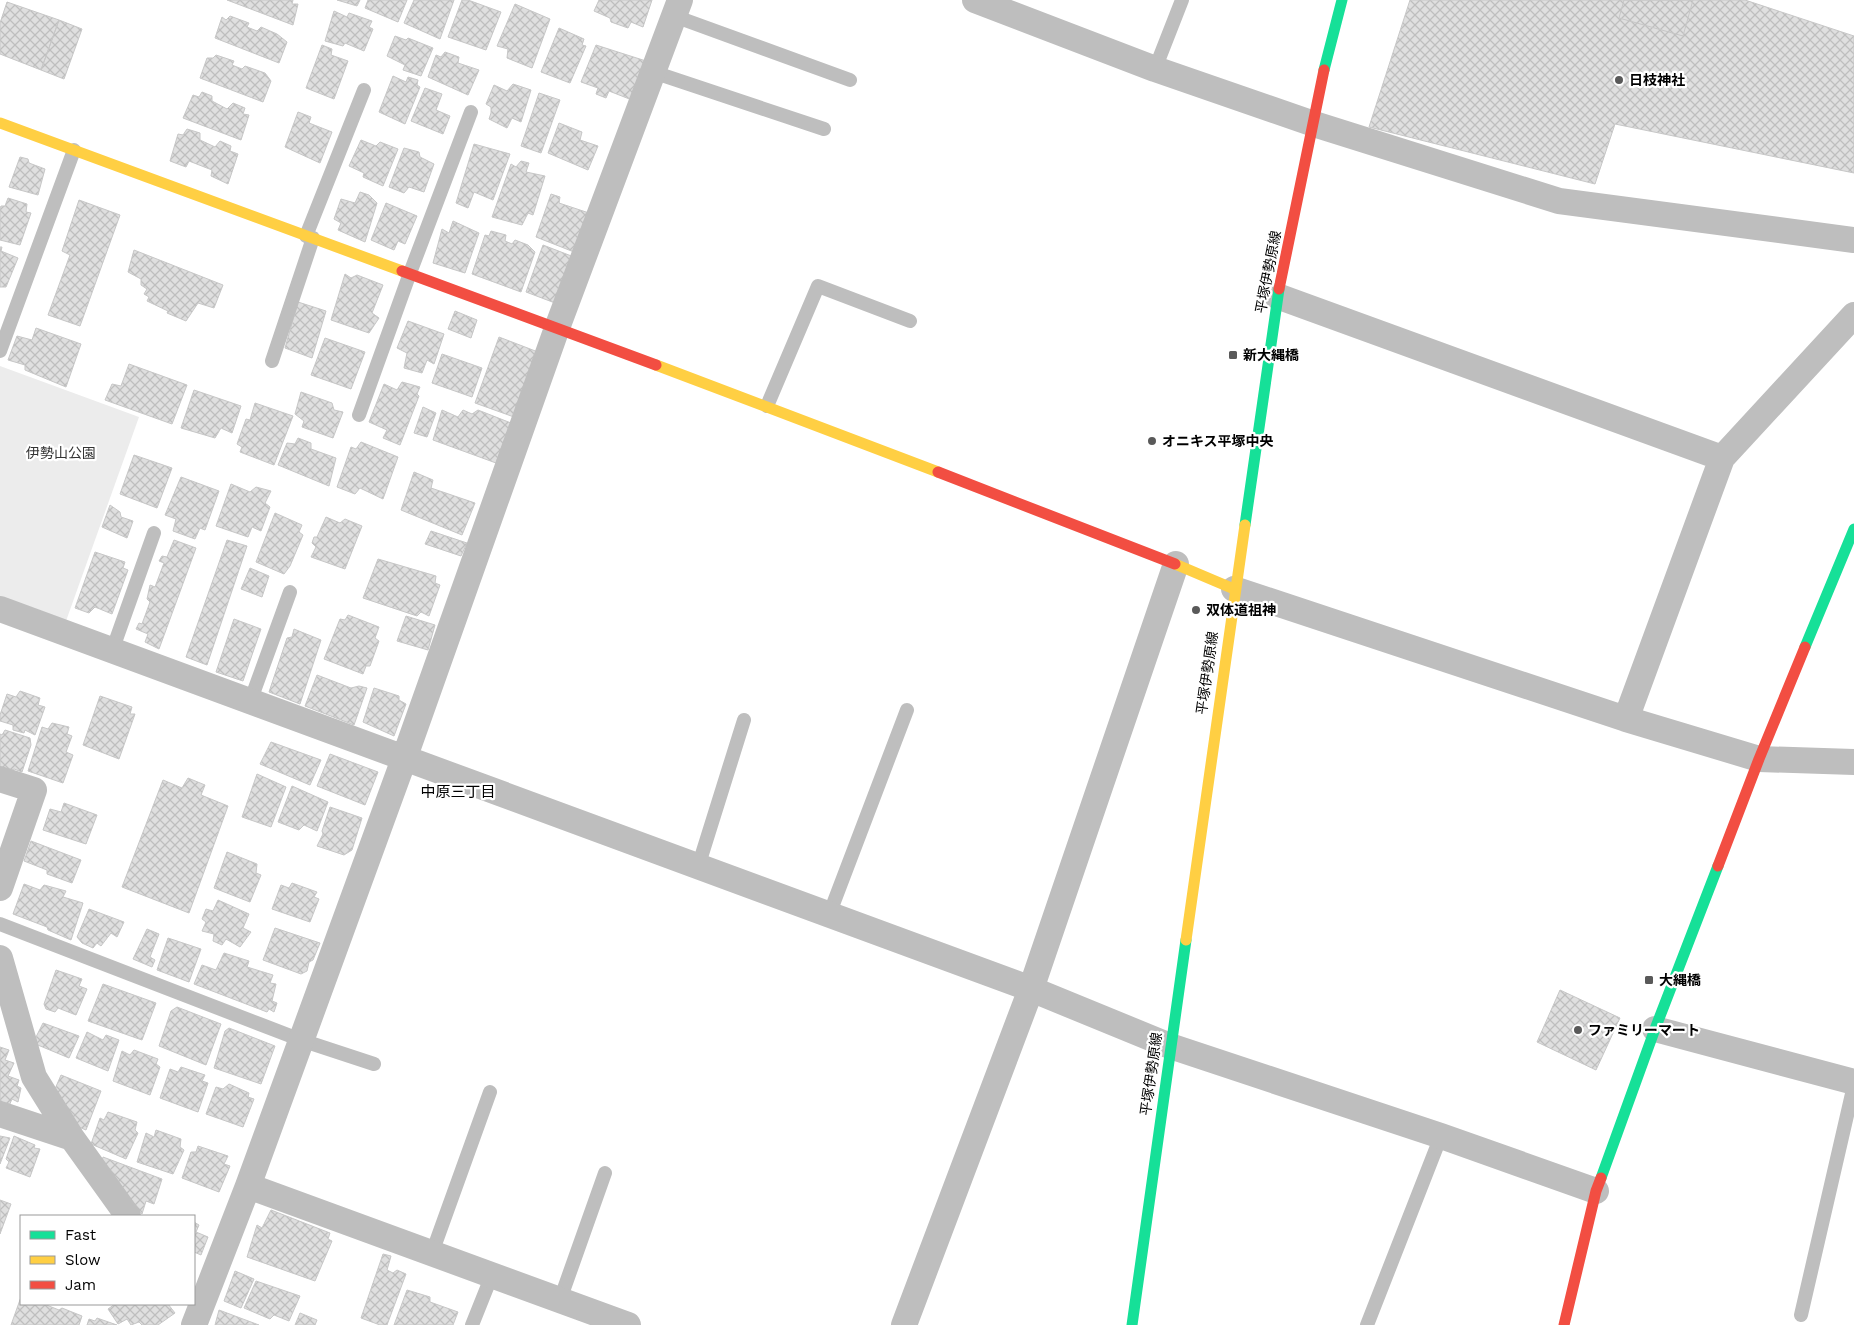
<svg xmlns="http://www.w3.org/2000/svg" width="1854" height="1325" font-family="'Work Sans','Noto Sans JP',sans-serif">
<style>
.green{fill:#ececec}
.building{fill:url(#building-cross-hatch);stroke:#c7c7c7}
.lines{fill:none;stroke-linecap:round;stroke-linejoin:round}
.lane{stroke:#bebebe;stroke-width:14}
.street{stroke:#bebebe;stroke-width:26}
.fast{stroke:#16e098;stroke-width:11}
.slow{stroke:#ffcf43;stroke-width:11}
.jam{stroke:#f24e42;stroke-width:11}
.poi-dot{fill:#595959;stroke:#fff;stroke-width:2}
.labels{text-anchor:middle;dominant-baseline:central;stroke-width:4.5;stroke-linejoin:round;paint-order:stroke}
.poi-label{font-size:14px;font-weight:bold;fill:#000;stroke:#fff;text-anchor:start}
.street-label{font-size:14px;fill:#000;stroke:#fff}
.park-label{font-size:14px;fill:#333;stroke:#fff}
.neighbourhood-label{font-size:15px;fill:#000;stroke:#fff}
</style>
<defs>
<pattern id="building-cross-hatch" width="8" height="8" patternUnits="userSpaceOnUse" patternTransform="scale(1.25)"><rect width="8" height="8" fill="#dfdfdf"/><path d="M0 0l8 8M0 8l8-8" fill="none" stroke="#bebebe"/></pattern>
</defs>
<rect width="100%" height="100%" fill="#fff"/>
<!-- green -->
<path class="green" d="M0,366l139,51 -73,204 -66,-24z"/>
<!-- building -->
<path class="building" d="M227,0h66l-1,4h6l-5,21z
M337,0h23l-3,6z
M368,0h39l-9,22 -33,-14z
M414,0h40l-14,39 -36,-16z
M462,0h6l33,12 -15,38 -38,-13z
M599,0h53l-9,27 -12,-5 -3,6 -17,-6 -1,-4 -16,-7z
M1410,0h335l109,36v137l-239,-49 -20,60 -226,-57z
M1624,0h69l-10,36 -64,-18z
M7,2l52,18 -18,50 -41,-16v-31z
M515,4l35,15 -18,49 -25,-10 1,-9 -11,-3z
M334,11l13,6 2,-4 23,8 -3,6 4,2 -9,22 -19,-8 -2,3 -18,-5z
M230,16l19,7 -2,4 10,4 4,-4 16,7 10,8 -8,21 -64,-25 7,-21 4,3z
M59,20l23,9 -18,50 -23,-9z
M559,28l25,11 -2,6 4,1 -16,37 -29,-11z
M395,36l11,4 2,-2 25,10 -12,28 -18,-6 2,-5 -18,-9z
M322,45l10,4 -1,6 17,6 -14,38 -28,-11z
M596,45l50,16 -14,39 -23,-9 -3,7 -10,-4 2,-6 -17,-6z
M445,52l14,5 -1,6 21,7 -11,25 -40,-18 8,-22 5,2z
M216,55l18,6 -2,4 10,4 3,-3 20,7 6,8 -8,21 -63,-24 7,-20h6z
M393,76l13,6 2,-5 10,3 -1,5 3,2 -15,37 -26,-12z
M513,84l18,6 -10,32 -9,-4 -5,10 -18,-9 2,-6v-6l-5,-3 8,-19 13,6z
M425,88l17,6 -6,16 14,6 -7,18 -32,-13z
M202,92l10,4v5l15,8 6,-6 12,5 -2,6 6,1 -8,25 -58,-22 10,-23 6,2z
M539,93l21,7 -19,53 -20,-7z
M298,112l13,5 -2,6 23,9 -12,31 -35,-16z
M559,123l23,9 -2,8 18,6 -10,24 -40,-17z
M187,129l13,4v7l15,7 5,-6 11,5 -1,5 8,3 -10,30 -17,-8 1,-6 -23,-9 -3,6 -16,-6 8,-27 5,1z
M361,140l15,6 4,-4 18,7 -15,37 -20,-9 1,-4 -15,-7z
M474,144l36,10 -17,46 -19,-8 -6,16 -12,-5z
M404,148l15,4 1,5 14,7 -10,28 -15,-5 -5,6 -15,-6z
M20,157l8,2 1,4 16,6 -7,26 -29,-8z
M521,161l8,2 -3,9 19,4 -12,39 -5,-2 -6,12 -30,-8 19,-53 5,3z
M360,192l9,3 8,8 -12,39 -27,-12 3,-7 -7,-4 7,-20 14,4z
M551,194l9,3 -1,6 30,10 -15,39 -38,-15z
M8,198l19,6 -1,8 5,1 -11,32 -20,-5v-32l1,-2h4z
M79,200l41,15 -40,111 -32,-11 22,-60 -8,-4z
M386,203l31,13 -12,28 -7,-3 -4,9 -23,-10z
M453,221l26,12 -14,40 -32,-10 9,-34 7,4z
M491,231l15,4 -1,6 7,3 3,-4 13,5 7,7 -14,40 -49,-18 13,-39 4,1z
M543,245l31,12 -19,46 -29,-11z
M0,247h2l-1,4 17,7 -12,29h-6z
M134,250l89,35 -9,23 -16,-5 -12,18 -19,-8 1,-2 -21,-10 2,-4 -5,-3 3,-5 -6,-4v-6l-13,-7z
M345,274l6,4 6,-3 26,10 -11,28 7,5 -10,15 -38,-13z
M298,302l28,9 -14,47 -27,-10z
M455,311l22,9 -6,18 -23,-9z
M408,321l36,13 -10,30 -7,-4 -5,13 -18,-5 3,-15 -10,-5z
M36,328l45,16 -15,43 -41,-17v-5l-17,-5 9,-24 15,4z
M499,337l39,15 -24,65 -39,-14z
M325,338l40,14 -14,37 -40,-14z
M442,354l40,14 -10,29 -40,-14z
M129,364l58,21 -15,39 -67,-24 7,-16 9,2z
M402,382l18,5 -3,7 2,2 -19,49 -17,-7 4,-8 -18,-8 15,-38 13,6z
M194,390l47,16 -9,27 -11,-5 -6,10 -34,-10z
M301,392l31,11 2,7 9,2 -10,26 -31,-11 2,-6 -9,-7z
M255,403l38,13 -19,49 -34,-13 2,-5 -5,-3 9,-25 4,1z
M423,407l13,6 -9,24 -13,-4z
M442,410l16,7 5,-7 9,4 6,-4 33,13 -15,40 -63,-23z
M298,438l13,5v6l25,9 -7,28 -51,-21 9,-22 8,1z
M361,442l37,15 -15,42 -23,-11 -5,6 -18,-7 14,-40 5,2z
M134,455l38,13 -15,40 -37,-14z
M414,472l19,8 -2,8 44,15 -13,32 -61,-25z
M181,477l38,14 -14,39 -5,-2 -5,11 -22,-8 3,-12 -11,-4z
M231,484l19,8 6,-5 15,4 -6,12 5,4 -9,24 -9,-4 -4,10 -32,-11z
M110,505l10,7 1,5 12,4 -6,17 -25,-11z
M275,513l27,12 -3,7 4,3 -13,31 -6,8 -28,-12z
M326,517l14,6 5,-4 17,7 -17,43 -34,-12 5,-10 -4,-4 2,-6h3z
M431,531l36,12 -6,13 -36,-12z
M174,540l22,8 -37,101 -14,-7 3,-8 -12,-5 3,-6 3,1 8,-22 -3,-3 3,-14 5,2 9,-24 -5,-2 3,-5 5,1z
M227,540l20,6 -40,119 -21,-8z
M95,552l30,10 -2,6 5,2 -16,44 -17,-7 -6,6 -14,-5z
M378,559l58,17 -1,7 5,2 -11,31 -8,-4 -4,4 -54,-18z
M250,568l19,8 -7,21 -21,-8z
M348,615l31,12 -4,11 4,3 -9,25h-4l-3,8 -39,-15 16,-40 5,1z
M406,616l29,9 -7,25 -31,-9z
M234,619l27,10 -18,52 -27,-9z
M294,629l27,11 -21,64 -31,-12 18,-54 5,-1z
M317,675l34,13 8,-2 8,2 -13,37 -49,-19z
M374,688l25,8v4l7,4 -12,32 -31,-14z
M20,691l20,7 -2,7 7,2 -10,28 -10,-5 -1,3 -11,-3v-5l-13,-4v-6l7,-21 9,3z
M100,696l32,11 -2,7h5l-16,45 -36,-14z
M52,723l17,4 -2,7 5,2 -6,16 7,3 -10,28 -35,-12 14,-44 6,2z
M5,730l25,8 1,7 -9,27 -8,-3 -5,3 -9,-3v-35l2,1z
M271,742l50,18 -11,25 -50,-21z
M330,754l48,18 -13,33 -48,-19z
M257,774l29,13 -15,40 -29,-10z
M188,778l17,7 -4,10 27,11 -39,107 -67,-26 41,-107 19,8z
M292,786l36,16 -11,29 -13,-6 -5,5 -21,-8z
M64,803l33,12 -11,29 -43,-14 7,-21 11,3z
M330,807l32,11 -10,32 -8,5 -27,-9 6,-12 -1,-3z
M31,841l50,19 -9,23 -25,-9v-4l-23,-9z
M227,852l30,12 -1,9 5,2 -11,27 -36,-14z
M292,883l25,9 -3,5 5,2 -9,23 -38,-13 9,-24 8,3z
M24,884l16,6 4,-5 22,6 -3,6 20,6 -12,37 -23,-10 -1,-3 -34,-13z
M218,900l31,14 -6,14 8,4 -11,15 -14,-8 -4,6 -9,-4 1,-7 -12,-3 4,-9 -4,-3 4,-10 7,2z
M89,909l35,13 -7,15 -6,-4 -10,13 -4,-3 -4,5 -11,-5 -5,-6z
M275,928l45,15 -7,17 -4,2 -2,9 -6,3 -38,-14z
M147,929l12,5 -9,23 5,3 -3,7 -19,-8z
M168,938l33,11 -12,33 -32,-12z
M224,953l25,8 -2,6 26,8 -3,8 6,1 -4,17 5,2 -3,9 -5,-3 -2,3 -73,-28 8,-19 14,5z
M56,970l26,9 -3,7 8,3 -11,26 -18,-7 -3,4 -9,-3 -2,-5z
M103,984l53,19 -14,37 -54,-19z
M1560,990l60,28 -24,52 -59,-28z
M177,1007l44,17 -15,41 -47,-19 12,-35z
M43,1023l36,13 -10,22 -36,-15z
M229,1028l46,18 -14,38 -47,-16 11,-37z
M87,1032l16,8 3,-5 13,5 -11,31 -32,-13z
M0,1047l9,3 -4,10 9,3 -6,13 11,4 -2,6 4,2 -3,14 -6,-3 -3,7 -9,-4z
M134,1050l24,9 -2,5 4,3 -10,28 -37,-14 9,-30 8,4z
M181,1067l24,8 -3,6 6,2 -10,29 -38,-14 10,-29 8,3z
M61,1075l40,16 -15,39 -12,-5 -19,-36z
M229,1084l20,9 -1,4 6,2 -11,28 -37,-13 10,-27 7,2z
M108,1112l29,10 -2,8 3,3 -12,26 -35,-15 9,-26 4,2z
M156,1130l25,9 -1,8 4,3 -11,24 -36,-12 9,-29 8,4z
M0,1136l10,2 -10,26z
M14,1136l21,9 -1,3 6,1 -10,28 -24,-9 3,-6 -3,-3z
M198,1146l30,10 -4,8 6,2 -11,26 -37,-14 9,-26h5z
M103,1157l59,22 -8,25 -8,-3 -4,13 -8,-6 -33,-43z
M0,1200l11,4 -11,30z
M271,1210l59,23 -2,6 4,2 -17,40 -68,-24 10,-32 5,3z
M194,1222l5,3 -3,7 12,5 -7,18 -7,-3z
M383,1254l8,2 -4,14 6,3 4,-3 9,4 -19,51h-7l-19,-7z
M235,1271l19,8 -13,29 -17,-7z
M256,1281l44,15 -11,25 -15,-6 -4,4 -26,-11z
M407,1290l23,7v5l28,10 -5,13h-59z
M21,1297v7h23l15,6 3,-2 20,8 -3,9h-68z
M115,1304h53l7,9 -17,12h-16l-3,-3 -8,3 -4,-6 -9,5 -10,-15z
M219,1310l40,15h-44z
M300,1313l17,7 -2,5h-20z
M97,1318l20,7h-30l2,-6 6,2z"/>
<g class="lines">
<!-- lane -->
<path class="lane" d="M674,16l176,64
M1155,69l27,-69
M653,72l171,57
M306,236l58,-146
M0,351l74,-201
M272,361l41,-123
M767,406l51,-120 92,35
M359,415l51,-142 61,-161
M112,651l42,-118
M250,702l40,-110
M698,867l46,-147
M829,915l78,-205
M0,924l301,116 73,24
M432,1253l58,-161
M560,1300l45,-127
M1801,1315l53,-230
M472,1325l20,-50
M1367,1325l74,-189"/>
<!-- street -->
<path class="street" d="M975,0l180,69 159,55 245,77 295,39
M1277,296l445,162
M1234,589l392,130 133,40 95,3
M0,609l1031,380 139,57 271,90 155,55
M1626,719l96,-261 132,-143
M0,779l34,11 -34,98
M0,958l34,119 38,61
M1655,1029l199,53
M0,1114l72,24 56,78
M248,1186l380,139
M194,1325l54,-139 156,-427 153,-431 123,-328
M904,1325l127,-336 145,-425"/>
<!-- fast -->
<path class="fast" d="M1324,70l18,-70
M1245,525l34,-236
M1805,647l49,-118
M1601,1178l54,-149 63,-163
M1132,1325l54,-385"/>
<!-- slow -->
<path class="slow" d="M0,123l402,148
M656,365l282,107
M1175,564l59,25
M1186,940l59,-415"/>
<!-- jam -->
<path class="jam" d="M402,271l254,94
M1279,289l45,-219
M938,472l237,92
M1718,866l41,-107 46,-112
M1564,1325l32,-134 5,-13"/>
</g>
<!-- markers -->
<g class="poi-dot">
<circle cx="1619" cy="80" r="5"/>
<rect x="1228" y="350" width="10" height="10" rx="2.5"/>
<circle cx="1152" cy="441" r="5"/>
<circle cx="1196" cy="610" r="5"/>
<rect x="1644" y="975" width="10" height="10" rx="2.5"/>
<circle cx="1578" cy="1030" r="5"/>
</g>
<g class="labels">
<!-- poi labels -->
<g class="poi-label">
<text x="1629" y="80">日枝神社</text>
<text x="1243" y="355">新大縄橋</text>
<text x="1162" y="441">オニキス平塚中央</text>
<text x="1206" y="610">双体道祖神</text>
<text x="1659" y="980">大縄橋</text>
<text x="1588" y="1030">ファミリーマート</text>
</g>
<!-- street labels -->
<g class="street-label">
<text transform="translate(1268 272) rotate(-79)">平塚伊勢原線</text>
<text transform="translate(1207 673) rotate(-82)">平塚伊勢原線</text>
<text transform="translate(1151 1074) rotate(-82)">平塚伊勢原線</text>
</g>
<!-- park labels -->
<g class="park-label">
<text x="61" y="453">伊勢山公園</text>
</g>
<!-- neighbourhood labels -->
<g class="neighbourhood-label">
<text x="458" y="792">中原三丁目</text>
</g>
</g>
<!-- legend -->
<rect x="20" y="1215" width="175" height="90" fill="#ffffff" stroke="#999999"/>
<rect x="30" y="1231" width="25" height="8" fill="#16e098" stroke="#999999"/>
<text x="65" y="1240" font-size="15" fill="#000000">Fast</text>
<rect x="30" y="1256" width="25" height="8" fill="#ffcf43" stroke="#999999"/>
<text x="65" y="1265" font-size="15" fill="#000000">Slow</text>
<rect x="30" y="1281" width="25" height="8" fill="#f24e42" stroke="#999999"/>
<text x="65" y="1290" font-size="15" fill="#000000">Jam</text>
</svg>
